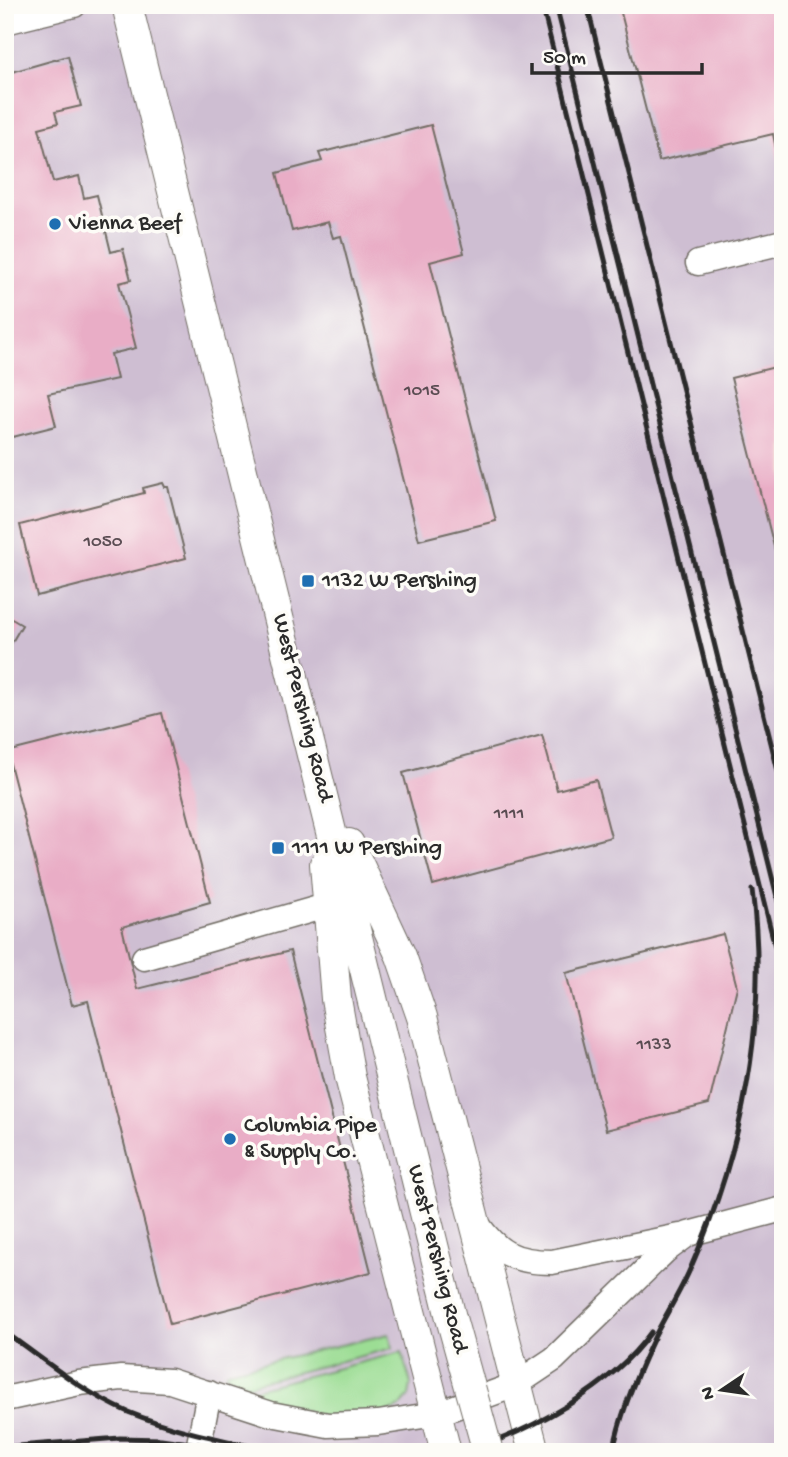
<svg xmlns="http://www.w3.org/2000/svg" width="788" height="1457" font-family="'Gochi Hand',sans-serif">
<style>
.industrial{fill:#cebed2}
.green{fill:#9cdd94;stroke:#648460;stroke-width:2}
.building{fill:#e9adc6}
.lines{fill:none;stroke-linecap:round;stroke-linejoin:round}
.minor-casing{stroke:#726d65;stroke-width:27}
.major-casing{stroke:#726d65;stroke-width:32}
.minor{stroke:#fff;stroke-width:24}
.major{stroke:#fff;stroke-width:30}
.rail{stroke:#2b2b2b;stroke-width:5}
.major-bridge-casing{stroke:#726d65;stroke-width:32;stroke-linecap:butt}
.major-bridge{stroke:#fff;stroke-width:30}
.poi-dot{fill:#1f6fb2;stroke:#fdfcf7;stroke-width:2.5}
.labels{text-anchor:middle;dominant-baseline:central;stroke-width:7;stroke-linejoin:round;paint-order:stroke}
.number-label{font-size:19px;fill:#5a4c52}
.poi-label{font-size:23px;fill:#2b2b2b;stroke:#fdfcf7;text-anchor:start}
.street-label{font-size:23px;fill:#2b2b2b;stroke:#fdfcf7}
</style>
<rect width="100%" height="100%" fill="#fdfcf7"/>
<filter id="ink" filterUnits="userSpaceOnUse"><feTurbulence type="fractalNoise" baseFrequency=".0143" numOctaves="2"/><feDisplacementMap in="SourceGraphic" scale="14" xChannelSelector="R" yChannelSelector="G"/><feConvolveMatrix kernelMatrix="1 2 1 2 8 2 1 2 1" color-interpolation-filters="sRGB"/></filter>
<filter id="wash" filterUnits="userSpaceOnUse"><feTurbulence type="fractalNoise" baseFrequency=".00686" numOctaves="4" result="noise"/><feDisplacementMap in="SourceGraphic" scale="28" xChannelSelector="R" yChannelSelector="G"/><feGaussianBlur stdDeviation="1.57" result="paint"/><feColorMatrix in="noise" values="0 0 0 0 0 0 0 0 0 0 0 0 0 0 0 0 0 1.4 0 .05"/><feComposite in="paint" operator="in"/></filter>
<g filter="url(#wash)">
<rect width="100%" height="100%" fill="#f6e7d2"/>
<!-- industrial -->
<path class="industrial" d="M5,5h778v1447h-778z"/>
<!-- green -->
<path class="green" d="M389,1334l4,14 -146,37 -22,-11 2,-3z
M402,1352l9,32 -2,12 -9,11 -16,7 -59,4 -82,-26z"/>
<g id="blocks">
<!-- building -->
<path class="building" d="M619,5h164v158l-4,1 -6,-30 -114,27z
M68,56l13,50 -26,6 3,11 -19,5 14,54 26,-6 5,22 13,-3 14,57 12,-3 8,31 -12,3 17,65 -25,6 6,25 -69,15 8,32 -51,13v-365z
M431,125l33,128 -34,9 66,259 -77,19 -78,-304 -8,2 -5,-16 -36,9 -15,-58 45,-12 -3,-8z
M783,365v213h-1l-51,-200z
M163,483l2,4h3l18,71 -149,38 -17,-71 124,-32 -1,-5z
M5,615l17,10 -17,29z
M162,713l48,189 -88,25 15,62 153,-38 81,321 -201,52 -82,-323 -16,4 -65,-253z
M542,735l15,55 39,-10 15,57 -178,48 -30,-112z
M723,934l14,53 -28,117 -103,26 -40,-157z"/>
</g>
</g>
<g filter="url(#ink)">
<use href="#blocks" fill-opacity="0" stroke="#726d65" stroke-width="2"/>
<g class="lines">
<!-- minor casing -->
<g class="minor-casing">
<path id="minor" d="M5,22l69,-17
M698,263l85,-21
M144,958l185,-53
M476,1222c21,31 38,40 76,40l128,-26
M5,1399l74,-16 42,-5 49,3 101,33 57,11 50,-2 58,-9 79,-29 39,-26 111,-108 23,-17 95,-25
M201,1452l-2,-8 10,-51"/>
</g>
<!-- major casing -->
<g class="major-casing">
<path id="major" d="M127,5l324,1313
M349,844l52,112 21,61 112,435
M325,864l11,135 14,78 96,375"/>
</g>
<!-- minor -->
<use href="#minor" class="minor"/>
<!-- major -->
<use href="#major" class="major"/>
<!-- rail -->
<path class="rail" d="M542,5l241,974
M556,5l227,916
M587,5l196,786
M5,1332c39,28 79,61 123,80 49,20 101,29 152,40
M5,1447l115,-9 41,1 43,6
M463,1452c66,-19 148,-64 188,-120
M613,1452c7,-37 23,-76 39,-110 12,-25 28,-49 39,-75 52,-117 78,-250 61,-377"/>
<!-- major-bridge casing -->
<g class="major-bridge-casing">
<path id="major-bridge" d="M451,1318l37,134"/>
</g>
<!-- major-bridge -->
<use href="#major-bridge" class="major-bridge"/>
</g>
</g>
<!-- markers -->
<g class="poi-dot">
<circle cx="55" cy="224" r="7"/>
<rect x="301" y="574" width="14" height="14" rx="3.5"/>
<rect x="271" y="841" width="14" height="14" rx="3.5"/>
<circle cx="230" cy="1139" r="7"/>
</g>
<g class="labels">
<!-- number labels -->
<g class="number-label">
<text x="422" y="391">1015</text>
<text x="103" y="542">1050</text>
<text x="509" y="814">1111</text>
<text x="654" y="1045">1133</text>
</g>
<!-- poi labels -->
<g class="poi-label">
<text x="69" y="224">Vienna Beef</text>
<text x="322" y="581">1132 W Pershing</text>
<text x="292" y="848">1111 W Pershing</text>
<text x="244" y="1126">Columbia Pipe<tspan x="244" dy="26">&amp; Supply Co.</tspan></text>
</g>
<!-- street labels -->
<g class="street-label">
<text transform="translate(302 708) rotate(76)">West Pershing Road</text>
<text transform="translate(437 1259) rotate(76)">West Pershing Road</text>
</g>
</g>
<!-- margin -->
<rect width="788" height="1457" fill="none" stroke="#fdfcf7" stroke-width="28"/>
<!-- north arrow -->
<g transform="translate(722 1390) rotate(257)" stroke="#fdfcf7" stroke-width="5" paint-order="stroke">
<path d="M0-5L12 26L0 18L-12 26Z" fill="#2b2b2b"/>
<text y="-10" font-size="19" font-weight="bold" text-anchor="middle" fill="#2b2b2b">N</text>
</g>
<!-- scale -->
<path d="M532 63v10h170v-10" fill="none" stroke="#2b2b2b" stroke-width="3.5"/>
<text x="543" y="63" font-size="21" fill="#2b2b2b" stroke="#fdfcf7" stroke-width="5" paint-order="stroke">50 m</text>
</svg>
